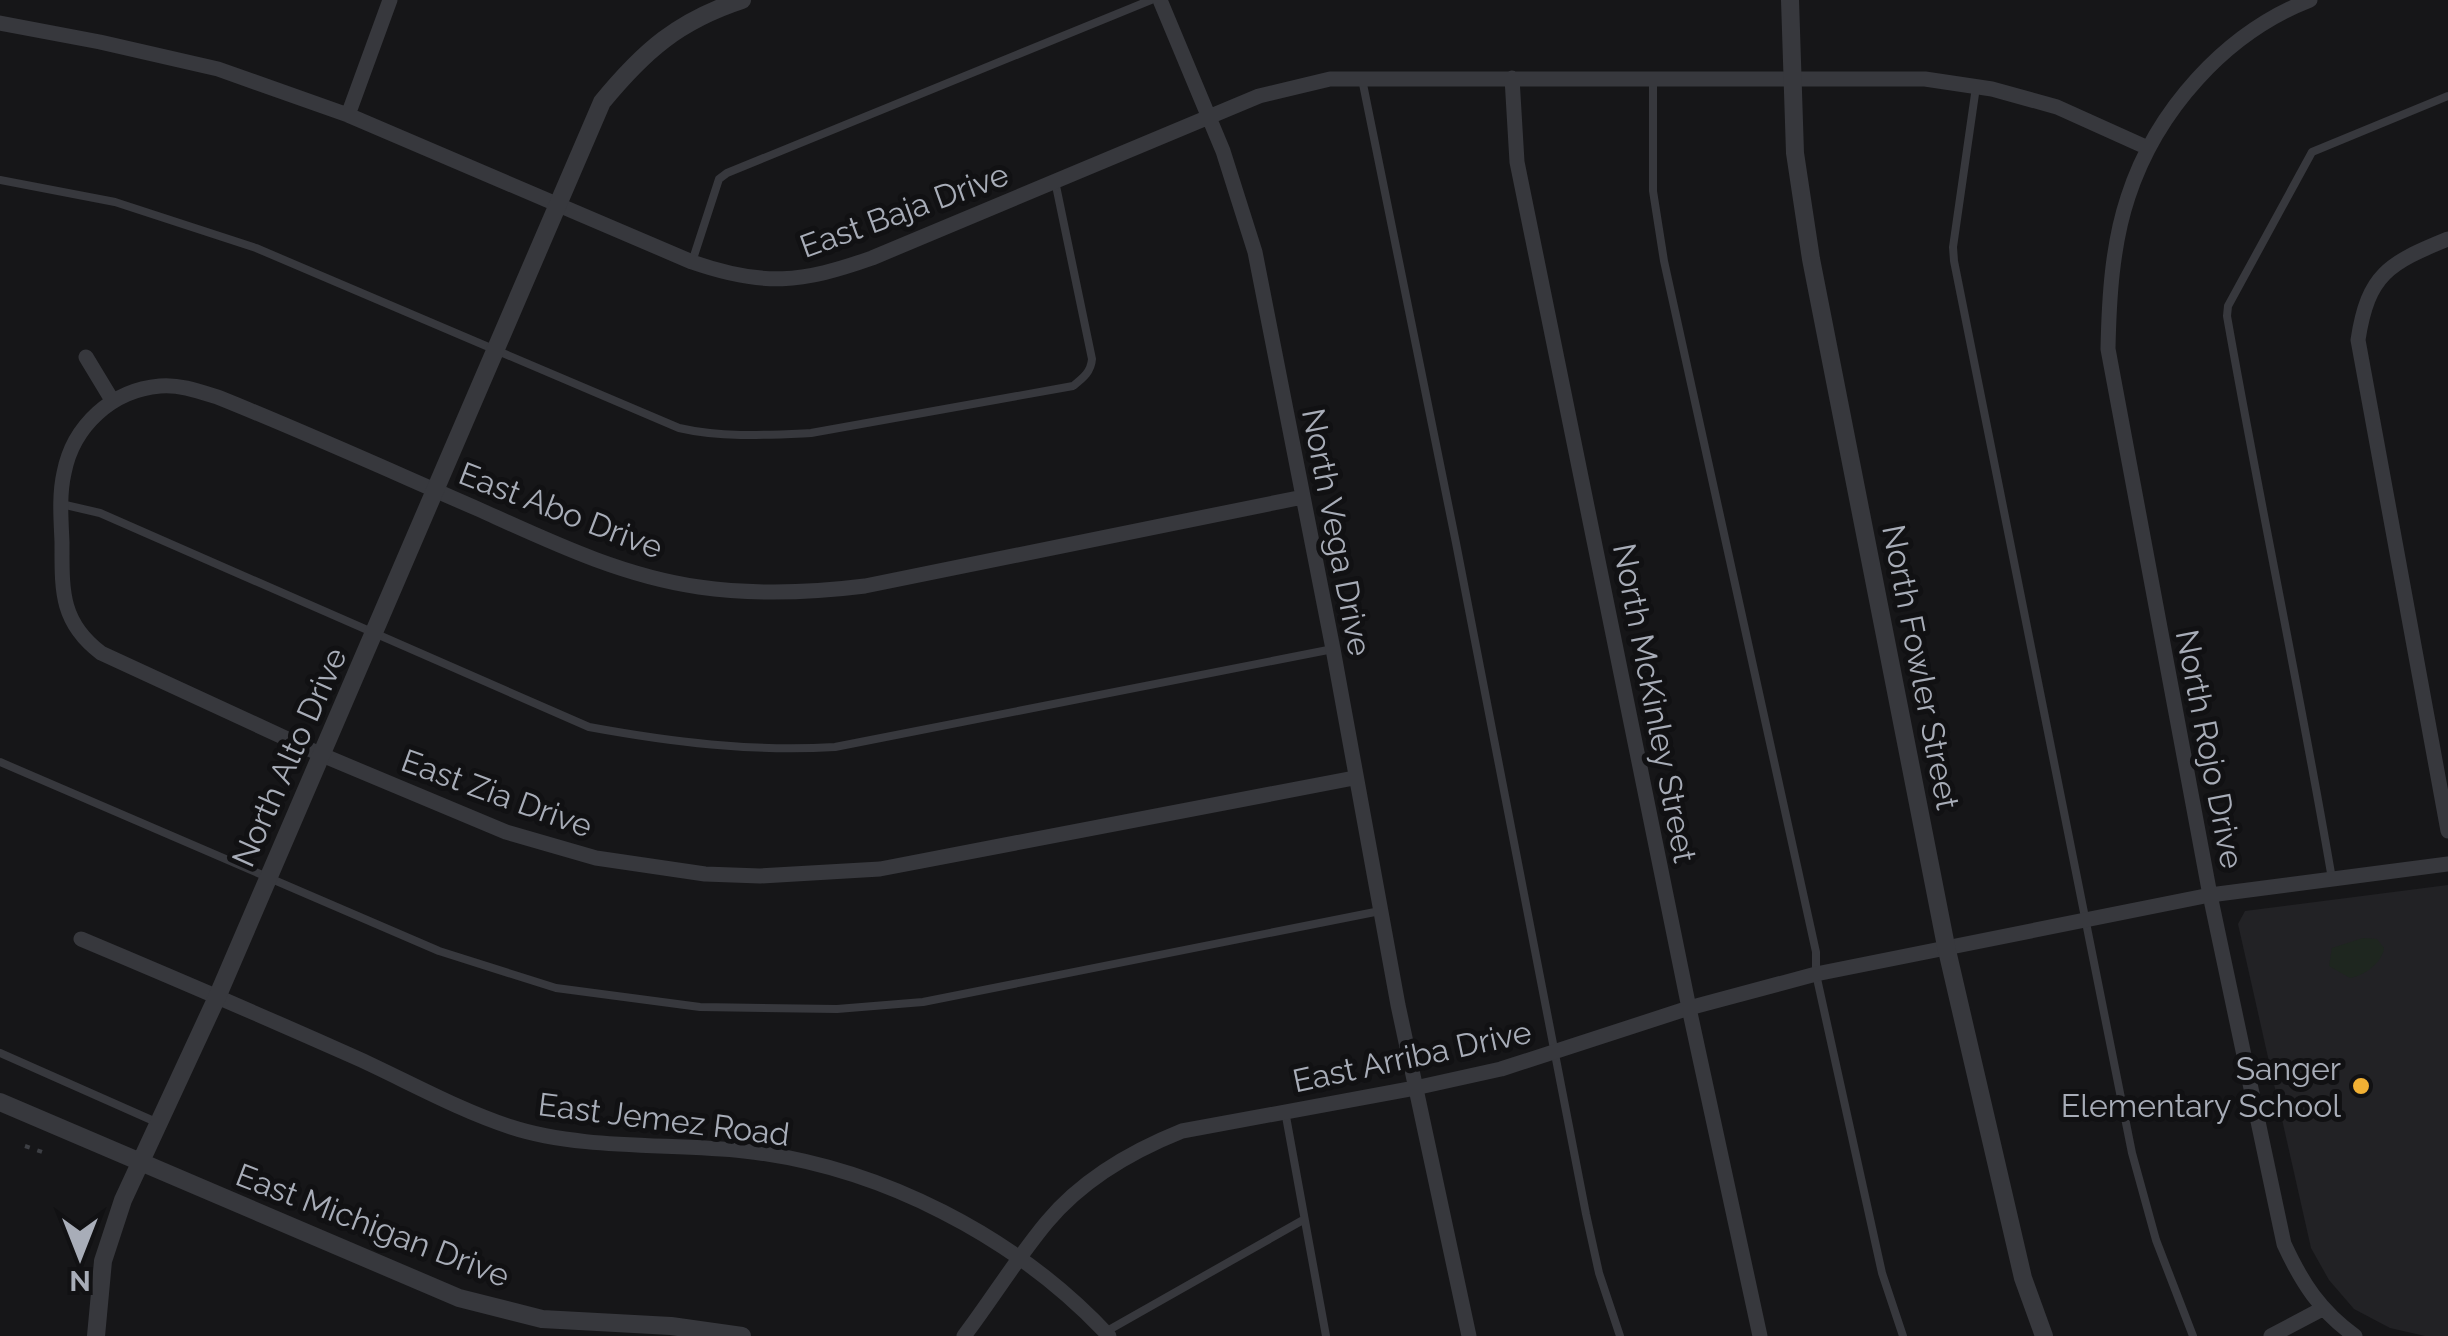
<svg xmlns="http://www.w3.org/2000/svg" width="2448" height="1336" font-family="Raleway,sans-serif">
<style>
.built{fill:#222225}
.green{fill:#1e261f}
.lines{fill:none;stroke-linecap:round;stroke-linejoin:round}
.path{stroke:#3d3f44;stroke-width:4;stroke-dasharray:5 8;stroke-linecap:butt}
.service{stroke:#37383d;stroke-width:8}
.minor{stroke:#37383d;stroke-width:15}
.tertiary{stroke:#37383d;stroke-width:18}
.poi-dot{fill:#f2b134;stroke:#111113;stroke-width:4}
.labels{text-anchor:middle;dominant-baseline:central;stroke-width:10;stroke-linejoin:round;paint-order:stroke}
.street-label{font-size:32px;fill:#a8adb8;stroke:#111113}
.poi-label{font-size:32px;fill:#a8adb8;stroke:#111113;text-anchor:end}
</style>
<rect width="100%" height="100%" fill="#161618"/>
<!-- built -->
<path class="built" d="M2448,885v451h-23l-35,-8 -36,-19 -25,-29 -18,-32 -73,-324 7,-13z"/>
<!-- green -->
<path class="green" d="M2363,938l14,1 7,9c-2,15 -19,27 -34,30l-21,-12 3,-18z"/>
<g class="lines">
<!-- path -->
<path class="path" d="M25,1146l23,8"/>
<!-- service -->
<path class="service" d="M1653,78v113l11,70 152,691v22l66,299 21,63
M1362,79l94,464 130,671 13,59 21,63
M1976,87l-23,160 1,14 178,892 24,87 37,96
M0,180l115,22 141,46 423,180c43,10 89,7 132,5l262,-47c10,-8 18,-14 19,-27l-37,-178
M692,262l27,-83 8,-6 424,-173
M61,504l39,9 489,214c82,15 162,25 246,20l498,-98
M0,762l439,189 117,37 144,19 137,2 86,-7 457,-91
M2332,879c-32,-188 -72,-375 -105,-563l1,-10 84,-154 136,-56
M0,1053l156,69
M1285,1111l41,225
M1107,1331l196,-111"/>
<!-- minor -->
<path class="minor" d="M1160,0l63,151 32,101 78,397 65,356 71,331
M2310,0c-85,33 -154,111 -182,197 -16,48 -19,102 -20,152l102,546 74,349c18,39 36,67 71,92
M0,23l100,19 118,27 130,46 344,147c72,25 109,21 180,-4l387,-162 71,-17h595l67,10 65,18 91,41
M1512,78l5,84 172,846 71,328
M348,115l42,-115
M2448,239c-59,24 -80,35 -90,101l90,491
M86,357l26,43
M1303,497l-438,89c-56,7 -110,9 -166,1 -78,-11 -150,-46 -221,-78 -85,-37 -171,-76 -258,-111 -19,-6 -40,-14 -60,-12 -48,4 -87,40 -96,87 -5,22 -3,46 -2,69 0,48 -2,80 39,111l221,102 184,77 90,26 109,16 55,2 120,-7 474,-91
M81,939c93,39 186,79 278,120 50,23 100,51 152,68 70,23 160,16 233,24 136,15 273,86 365,185
M964,1336c28,-37 53,-78 83,-114 35,-42 85,-71 135,-91l233,-43 86,-19 188,-61 127,-34 394,-79 238,-31
M2271,1336l51,-27"/>
<!-- tertiary -->
<path class="tertiary" d="M1790,0l5,153 16,106 135,687 77,332 21,58
M0,1102l459,196 83,21 129,7 71,10
M96,1336l7,-75 20,-61 95,-205 384,-893c42,-51 76,-81 140,-102"/>
</g>
<!-- markers -->
<circle class="poi-dot" cx="2361" cy="1086" r="10"/>
<g class="labels">
<!-- street labels -->
<g class="street-label">
<text transform="translate(904 210) rotate(-20)">East Baja Drive</text>
<text transform="translate(561 510) rotate(21)">East Abo Drive</text>
<text transform="translate(1337 532) rotate(79)">North Vega Drive</text>
<text transform="translate(1921 667) rotate(79)">North Fowler Street</text>
<text transform="translate(1655 703) rotate(79)">North McKinley Street</text>
<text transform="translate(2210 749) rotate(79)">North Rojo Drive</text>
<text transform="translate(289 757) rotate(-66)">North Alto Drive</text>
<text transform="translate(497 793) rotate(20)">East Zia Drive</text>
<text transform="translate(1412 1056) rotate(-12)">East Arriba Drive</text>
<text transform="translate(664 1119) rotate(7)">East Jemez Road</text>
<text transform="translate(373 1225) rotate(21)">East Michigan Drive</text>
</g>
<!-- poi labels -->
<g class="poi-label">
<text x="2341" y="1068">Sanger<tspan x="2341" dy="37">Elementary School</tspan></text>
</g>
</g>
<!-- north arrow -->
<g transform="translate(80 1256) rotate(180)" stroke="#111113" stroke-width="8" paint-order="stroke">
<path d="M0-8L18 38L0 25L-18 38Z" fill="#a8adb8"/>
<text y="-15" font-size="28" font-weight="bold" text-anchor="middle" fill="#a8adb8">N</text>
</g>
</svg>
